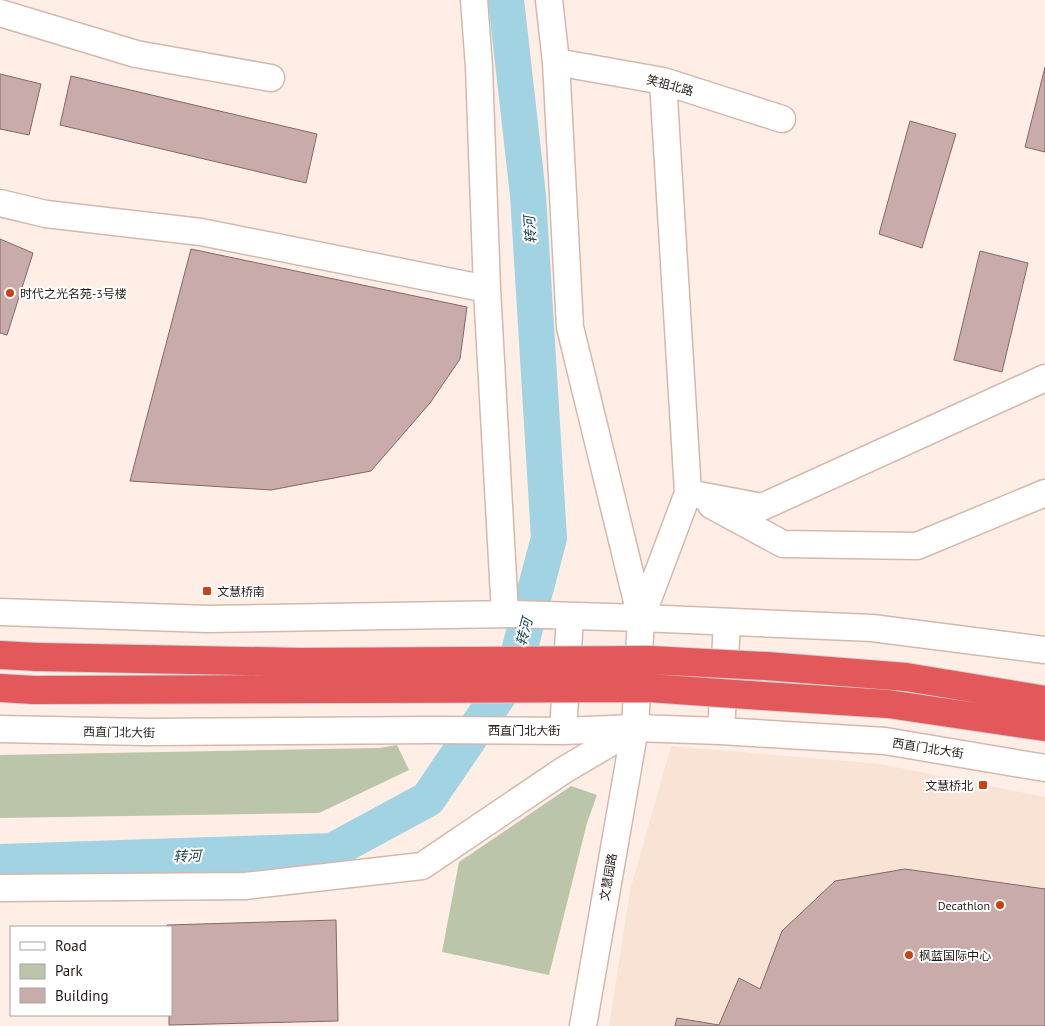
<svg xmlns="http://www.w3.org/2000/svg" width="1045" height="1026" font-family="'PT Sans','Noto Sans SC',sans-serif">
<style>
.commercial{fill:#f9e3d5}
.green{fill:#bbc5a9}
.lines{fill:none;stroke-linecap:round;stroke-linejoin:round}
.river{stroke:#a1d3e2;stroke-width:36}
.building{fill:#c9aba9;stroke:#836866}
.minor-casing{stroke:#d3b9ac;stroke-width:29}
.highway-casing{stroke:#d3d1d0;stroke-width:30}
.minor{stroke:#fff;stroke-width:26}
.highway{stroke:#e2585b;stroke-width:28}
.highway-bridge-casing{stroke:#d3d1d0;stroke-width:30;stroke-linecap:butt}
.highway-bridge{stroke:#e2585b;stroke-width:28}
.poi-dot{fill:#c94114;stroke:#fff;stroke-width:2}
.labels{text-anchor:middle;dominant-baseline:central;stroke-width:4;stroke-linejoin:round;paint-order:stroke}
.street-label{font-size:12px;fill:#241a15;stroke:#fff}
.poi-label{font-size:12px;fill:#241a15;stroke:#fff;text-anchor:start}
.water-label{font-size:14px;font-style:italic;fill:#113e49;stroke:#fff}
</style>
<rect width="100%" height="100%" fill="#ffeee6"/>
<!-- commercial -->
<path class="commercial" d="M671,746l209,18 165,33v229h-436l21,-135z"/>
<!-- green -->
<path class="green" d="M397,745l12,25 -90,43 -319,5v-63l379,-7z
M571,786l26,9 -10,28 -38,152 -107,-23 17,-90z"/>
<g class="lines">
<!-- river -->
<path class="river" d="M0,862l332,-11 96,-52 85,-125 36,-136 -21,-343 -22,-195"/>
</g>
<!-- building -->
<path class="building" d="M1045,67v85l-20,-5z
M0,74l41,10 -12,51 -29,-6z
M71,76l246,58 -11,49 -246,-58z
M910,121l46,13 -34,114 -43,-14z
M0,239l33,14 -26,82 -7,-2z
M191,249l276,58 -7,52 -30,44 -59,68 -100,19 -141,-9z
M980,251l48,12 -26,109 -48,-12z
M905,869l140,20v137h-370l2,-8 42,7 20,-47 21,11 22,-58 53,-50z
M336,920l2,101 -169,4v-10h2v-88h-4v-2z"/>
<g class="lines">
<!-- minor casing -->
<g class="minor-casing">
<path id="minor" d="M474,0l5,67 8,222 18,325
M549,0l7,62 14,265 71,291 -6,110 -52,298
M0,13l136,41 135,24
M556,62l107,19 119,38
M0,203l46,11 155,18 286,57
M688,493l74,14 283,-129
M711,505l72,39 134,2 128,-53
M0,612l208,7 306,-5 127,4 231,10 173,22
M641,618l47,-125 -25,-412
M0,729l147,3 284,-2 132,1 72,-3 86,3 164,10 160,27
M563,731l7,-114
M721,731l6,-108
M0,888l245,-2 177,-20 142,-96 68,-40"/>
</g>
<!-- highway casing -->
<g class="highway-casing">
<path id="highway" d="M0,655l38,2
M766,666l140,11 139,23
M0,688l34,2
M763,696l125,8 157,23"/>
</g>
<!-- minor -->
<use href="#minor" class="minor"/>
<!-- highway -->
<use href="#highway" class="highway"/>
<!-- highway-bridge casing -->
<g class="highway-bridge-casing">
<path id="highway-bridge" d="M38,657l262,5 350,-2 116,6
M34,690l615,-2 114,8"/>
</g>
<!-- highway-bridge -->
<use href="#highway-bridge" class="highway-bridge"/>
</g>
<!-- markers -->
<g class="poi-dot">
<circle cx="10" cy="293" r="5"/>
<rect x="202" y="586" width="10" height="10" rx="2.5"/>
<rect x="978" y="780" width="10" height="10" rx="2.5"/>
<circle cx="1000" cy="905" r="5"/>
<circle cx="909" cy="955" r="5"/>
</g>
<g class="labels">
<!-- street labels -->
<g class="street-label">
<text transform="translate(670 85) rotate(15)">笑祖北路</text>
<text x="524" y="730">西直门北大街</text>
<text transform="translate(119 732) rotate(1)">西直门北大街</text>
<text transform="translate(928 748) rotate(9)">西直门北大街</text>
<text transform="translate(608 877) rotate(-80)">文慧园路</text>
</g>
<!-- poi labels -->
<g class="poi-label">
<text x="20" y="293">时代之光名苑-3号楼</text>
<text x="217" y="591">文慧桥南</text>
<text x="973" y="785" text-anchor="end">文慧桥北</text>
<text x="990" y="905" text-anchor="end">Decathlon</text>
<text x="919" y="955">枫蓝国际中心</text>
</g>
<!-- water labels -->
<g class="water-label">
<text transform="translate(530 230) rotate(-94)">转河</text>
<text transform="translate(524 632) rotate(-75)">转河</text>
<text transform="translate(187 856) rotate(-2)">转河</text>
</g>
</g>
<!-- legend -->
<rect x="10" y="926" width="162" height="90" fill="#ffffff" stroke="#a7a3a1"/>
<rect x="20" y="942" width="25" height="8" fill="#ffffff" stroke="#a7a3a1"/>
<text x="55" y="951" font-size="15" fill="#241a15">Road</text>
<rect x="20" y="964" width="25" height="15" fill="#bbc5a9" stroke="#a7a3a1"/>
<text x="55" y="976" font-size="15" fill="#241a15">Park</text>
<rect x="20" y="988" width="25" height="15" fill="#c9aba9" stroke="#a7a3a1"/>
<text x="55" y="1001" font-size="15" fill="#241a15">Building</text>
</svg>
